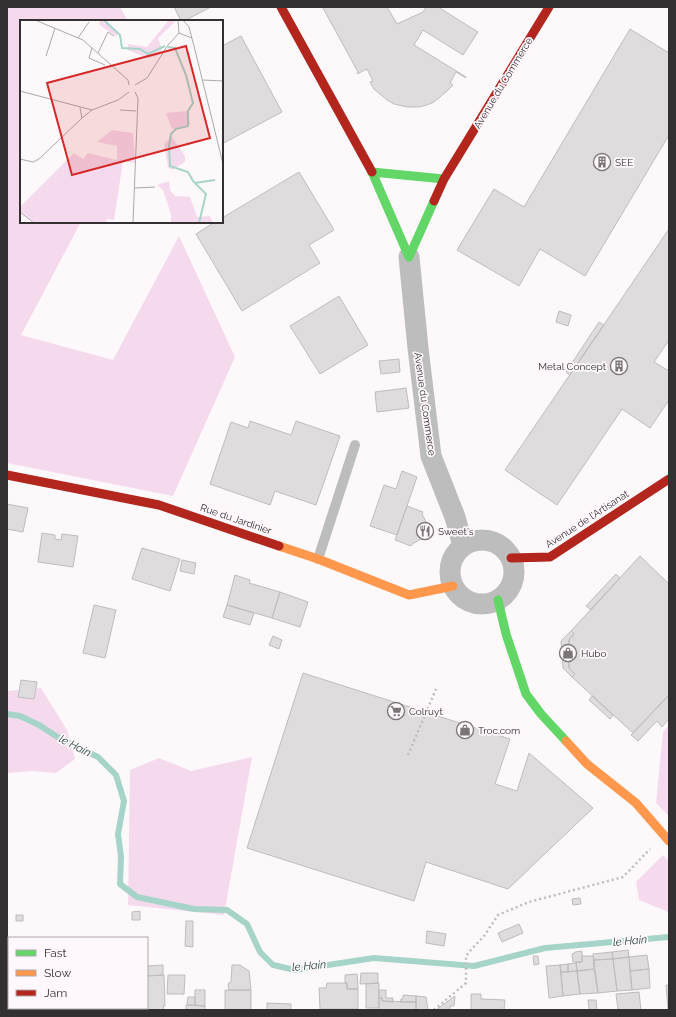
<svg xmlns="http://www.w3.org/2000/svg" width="676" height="1017" font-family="Raleway,sans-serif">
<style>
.green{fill:#f5daed}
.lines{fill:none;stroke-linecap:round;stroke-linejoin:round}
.stream{stroke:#a6d4c9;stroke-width:6}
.building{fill:#dfdcde;stroke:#c0bcbe}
.path{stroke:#bebdbe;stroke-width:2.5;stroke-dasharray:2 3;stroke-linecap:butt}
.lane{stroke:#bcbdbc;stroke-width:10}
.street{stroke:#bcbdbc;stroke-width:21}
.fast{stroke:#63d668;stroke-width:9}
.slow{stroke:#ff974d;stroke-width:9}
.jam{stroke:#b3261e;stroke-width:9}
.labels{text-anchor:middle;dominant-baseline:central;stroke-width:3.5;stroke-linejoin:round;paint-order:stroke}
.street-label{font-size:10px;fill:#343032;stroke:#fef8fc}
.poi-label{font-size:10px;fill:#343032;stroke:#fef8fc;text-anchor:start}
.water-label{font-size:11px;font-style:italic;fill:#173830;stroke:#fef8fc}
.inset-river{fill:none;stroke:#a6d4c9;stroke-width:2}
.inset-road{fill:none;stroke:#ada9ab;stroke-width:1}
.view{fill:#d62828;fill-opacity:0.15;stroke:#d62828;stroke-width:2}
.inset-edge{fill:none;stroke:#343032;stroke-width:2}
</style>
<rect width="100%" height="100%" fill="#fdf9fb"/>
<!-- green -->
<path class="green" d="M7,7h113l8,14h-107v201h60l-60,113 92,25 66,-124 56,121 -62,139 -166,-33z
M41,688l26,42 8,29 -19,14 -23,-2 -26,2v-82z
M669,725v91l-13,-13 7,-71z
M252,757l-28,158 -96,-10 2,-135 29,-12 32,13z
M663,855l6,6v52l-3,-2 -27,-11 -3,-18z"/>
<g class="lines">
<!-- stream -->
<path class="stream" d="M7,714l13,2 19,9 20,13 39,19 18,18 8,26 -6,33 3,23 -1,27 17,13 57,12 33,1 20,14 13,28 13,13 22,5 79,-12 100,8 71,-18 124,-11"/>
</g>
<!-- building -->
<path class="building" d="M174,7h37l-27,14h-3z
M325,7h62l10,17 26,-12 3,-5h12l40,25 -15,23 -40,-25 -9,15 52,32v1l-10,-6 -6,11 3,2 -6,6 -13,11 -7,3 -8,2h-12l-13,-3 -7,-4 -13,-11 -4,-7 3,-1 -6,-12 -10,5 1,-2 -35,-64z
M630,29l39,24v82l-84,141 -45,-27 -21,37 -62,-36 37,-61 30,18z
M241,36l41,76 -60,32v-98z
M299,172l35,58 -25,15 11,18 -78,48 -46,-77 19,-12h7v-4z
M669,229v111l-15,22 15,9v29l-19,28 -28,-19 -65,96 -52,-35z
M339,296l29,49 -48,29 -30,-48z
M559,311l12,4 -3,11 -12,-4z
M599,322l5,3 -34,50 -4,-3z
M399,359l1,13 -19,2 -2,-13z
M406,388l3,20 -32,4 -2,-20z
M250,421l41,14 5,-14 44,15 -24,69 -41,-14 -5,14 -60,-21 21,-62 17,6z
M402,471l15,6 -20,58 -27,-9 14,-41 12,4z
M7,504l21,4 -5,24 -16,-3z
M407,506l16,6 -1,2 8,15 -3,7 -15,8 -1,2 -16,-6z
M42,533l13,2v4l6,1 1,-6 16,2 -5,31 -35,-5z
M142,548l38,11 -10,32 -38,-12z
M640,556l29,28v111l-36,38 -61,-56 3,-3 -6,-6v-28l5,-6 -3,-3z
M182,560l14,3 -2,11 -14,-3z
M616,574l4,4 -29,32 -5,-4z
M235,575l15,5 -1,3 31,9 -8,26 -45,-13z
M280,592l28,10 -8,25 -28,-9z
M94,605l22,5 -11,48 -22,-5z
M227,605l27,8 -4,12 -27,-8z
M571,631l3,3 -5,6v28l6,6 -3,3 -9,-9 -2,-27z
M273,636l9,4 -3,9 -10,-4z
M303,673l207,66 -15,45 22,7 12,-38 64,55 -85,81 -82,-27 -12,39 -167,-53z
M21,680l16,2 -3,17 -16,-2z
M669,695v24l-7,8 -5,-6 -19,20 -7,-6z
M592,696l21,19 -3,4 -21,-19z
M580,898l1,6 -8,1 -1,-6z
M140,911v9h-8v-8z
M16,915h7v6h-7z
M186,921h7v26l-8,-1z
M519,924l4,9 -21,9 -4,-9z
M427,931l19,3 -2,12 -18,-3z
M628,950l1,7 -16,2 -1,-7z
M582,951v11h-9l-1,-8 3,-1v-1z
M612,952l1,7 -19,1 -1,-6z
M7,955h2v30h-2z
M647,955l2,14 -19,2 -1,-14z
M533,956h5l1,8 -5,1z
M582,956h11l1,13 -17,2 -1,-9h6z
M629,957l3,33 -15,1 -4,-32z
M613,959l4,32 -19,2 -4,-33z
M568,964l8,-1 1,8 -9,1z
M568,964v8h-7l-1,-7z
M163,965v10l-16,1v-10z
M232,965h8l9,6 2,19h-22l-1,-6 3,-2z
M560,965l3,31 -14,2 -3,-32z
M594,969l4,24 -18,1 -3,-23z
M649,969l1,19 -18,2 -2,-19z
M577,971l3,23 -17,2 -2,-24z
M361,973h17v10l-18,1z
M357,974l1,15h-11v-6h-2v-8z
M164,975l1,31h-2l1,4h-17v-34z
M168,975h17l-1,19h-17z
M327,983h20v6h11v20h-38l-1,-21h7z
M379,983v25h-13v-24z
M666,985h3v25h-1z
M195,990h10v16l-10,-1z
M225,990h26v20h-26z
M379,990h7v8h7v4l-11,-1v-3h-3z
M639,992l2,18h-23l-2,-16z
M471,994h10v5l24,1 -1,10h-33z
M403,995l13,1v6h-16l1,-3h2z
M416,996l10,1 2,13h-12z
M455,996l-1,10h-4v4h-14z
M188,997h7v8h-8z
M379,998h3v3l34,1v8h-37z
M588,1000h8l1,10h-8z
M267,1003l24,1v6h-24z
M186,1005l19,1v4h-19z
M32,1008h15v2h-15z"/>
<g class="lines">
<!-- path -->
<path class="path" d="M408,755l28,-66
M434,1010l32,-27v-25l2,-5 16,-17 14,-21 31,-13 94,-25 27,-28"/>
<!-- lane -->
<path class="lane" d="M318,559l37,-114"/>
<!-- street -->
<path class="street" d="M409,257l9,91 13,108 24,61 8,29
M450 572a32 32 0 1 1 64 0a32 32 0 1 1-64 0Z"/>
<!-- fast -->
<path class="fast" d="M434,201l-25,56 -37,-85 72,7
M498,600l8,34 20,60 15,20 25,27"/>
<!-- slow -->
<path class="slow" d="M279,546l39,13 91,36 44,-9
M566,741l21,23 49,39 33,38"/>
<!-- jam -->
<path class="jam" d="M281,7l91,165
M434,201l10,-22 105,-172
M7,475l152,30 120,41
M511,558l39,-1 119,-78"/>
</g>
<!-- icons -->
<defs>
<g id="building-ring" transform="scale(0.9)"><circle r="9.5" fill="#fef8fc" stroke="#7a7678" stroke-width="1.5"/><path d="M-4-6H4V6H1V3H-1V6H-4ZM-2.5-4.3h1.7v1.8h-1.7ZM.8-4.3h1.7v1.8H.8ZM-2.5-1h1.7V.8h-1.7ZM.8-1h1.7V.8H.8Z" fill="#7a7678"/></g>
<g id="restaurant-ring" transform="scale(0.9)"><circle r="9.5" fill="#fef8fc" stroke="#7a7678" stroke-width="1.5"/><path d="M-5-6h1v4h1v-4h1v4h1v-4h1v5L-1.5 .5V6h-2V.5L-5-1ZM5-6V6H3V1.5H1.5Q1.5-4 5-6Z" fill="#7a7678"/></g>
<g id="shop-ring" transform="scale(0.9)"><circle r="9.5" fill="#fef8fc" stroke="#7a7678" stroke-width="1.5"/><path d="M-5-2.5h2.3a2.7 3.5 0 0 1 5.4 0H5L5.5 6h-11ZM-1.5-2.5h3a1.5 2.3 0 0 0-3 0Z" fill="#7a7678"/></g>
<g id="supermarket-ring" transform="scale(0.9)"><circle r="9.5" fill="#fef8fc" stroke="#7a7678" stroke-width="1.5"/><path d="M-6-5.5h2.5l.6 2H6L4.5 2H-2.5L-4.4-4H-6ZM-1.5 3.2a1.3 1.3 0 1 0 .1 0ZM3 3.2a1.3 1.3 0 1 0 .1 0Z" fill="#7a7678"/></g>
</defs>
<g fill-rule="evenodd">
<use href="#building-ring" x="602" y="162"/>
<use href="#building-ring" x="619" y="366"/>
<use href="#restaurant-ring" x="425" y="531"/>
<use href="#shop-ring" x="568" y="653"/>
<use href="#supermarket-ring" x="396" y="711"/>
<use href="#shop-ring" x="465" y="730"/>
</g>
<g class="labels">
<!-- street labels -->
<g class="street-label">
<text transform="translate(503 83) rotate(-59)">Avenue du Commerce</text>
<text transform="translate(425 404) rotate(82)">Avenue du Commerce</text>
<text transform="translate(236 519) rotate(19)">Rue du Jardinier</text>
<text transform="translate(587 519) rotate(-33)">Avenue de l'Artisanat</text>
</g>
<!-- poi labels -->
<g class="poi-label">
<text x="615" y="162">SEE</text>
<text x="606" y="366" text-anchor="end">Metal Concept</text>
<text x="438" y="531">Sweet's</text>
<text x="581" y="653">Hubo</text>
<text x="409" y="711">Colruyt</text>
<text x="478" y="730">Troc.com</text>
</g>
<!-- water labels -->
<g class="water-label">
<text transform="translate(75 746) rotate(27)">le Hain</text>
<text transform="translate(630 941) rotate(-5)">le Hain</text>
<text transform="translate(309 966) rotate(-5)">le Hain</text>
</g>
</g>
<!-- overview -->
<g transform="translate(20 20)">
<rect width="203" height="203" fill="#fdf9fb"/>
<path d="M80,0h4l14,14 -2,2 -11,-7 -6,-5zM149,0h8l-19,18 4,11 -5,7 -10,2 -19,-8v-6l19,3zM168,91l2,13 -18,5 -6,-16zM92,110l21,3 2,30 -12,-2 -9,59 -7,-1 -1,4h-71l-15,-12v-4l54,-54 9,6 5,-6 29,7v-14l-20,-4zM152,117l13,19v6l-13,8 -4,-3 -4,-23zM149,161l1,9 5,6 15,1 7,20 13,-1 3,7h-42v-9l-8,-24 -6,-5z" fill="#f5daed"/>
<path class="inset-river" d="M84,0l16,15 2,13 18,1 8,5 17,-8M148,27l7,1 11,27 7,28 -5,8v15l-12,3 -5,5 -2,12 1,20 18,6 5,9 13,13 -7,29M175,163l20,-3"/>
<path class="inset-road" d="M15,0l48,20 45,40 1,5M158,0l1,13 13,5M163,0l6,7 5,19 29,118M58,18l11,-16M72,28l-3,10 16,7M78,33l10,-21 6,4M26,36l9,-28M183,60l20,1M115,65l12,-7 21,-33 11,-12M0,71l72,19 -10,8 -2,-10M72,90l26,-10 11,-8M100,90l16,1M0,139l13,3 6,-3 43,-41M115,168l20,-1M0,192l14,11M113,203l5,-125 -3,-6"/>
<path class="view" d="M166,26l24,92 -138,37 -25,-92z"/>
<rect width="203" height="203" class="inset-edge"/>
</g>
<!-- border -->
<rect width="676" height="1017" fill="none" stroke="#343032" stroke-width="16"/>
<!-- legend -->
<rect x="8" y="937" width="140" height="72" fill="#fef8fc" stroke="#ada8ab"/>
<rect x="16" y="950" width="20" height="6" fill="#63d668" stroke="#ada8ab"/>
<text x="44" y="957" font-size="12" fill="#343032">Fast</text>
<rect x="16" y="970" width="20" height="6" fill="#ff974d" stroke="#ada8ab"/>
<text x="44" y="977" font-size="12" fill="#343032">Slow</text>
<rect x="16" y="990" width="20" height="6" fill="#b3261e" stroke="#ada8ab"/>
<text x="44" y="997" font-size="12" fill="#343032">Jam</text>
</svg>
